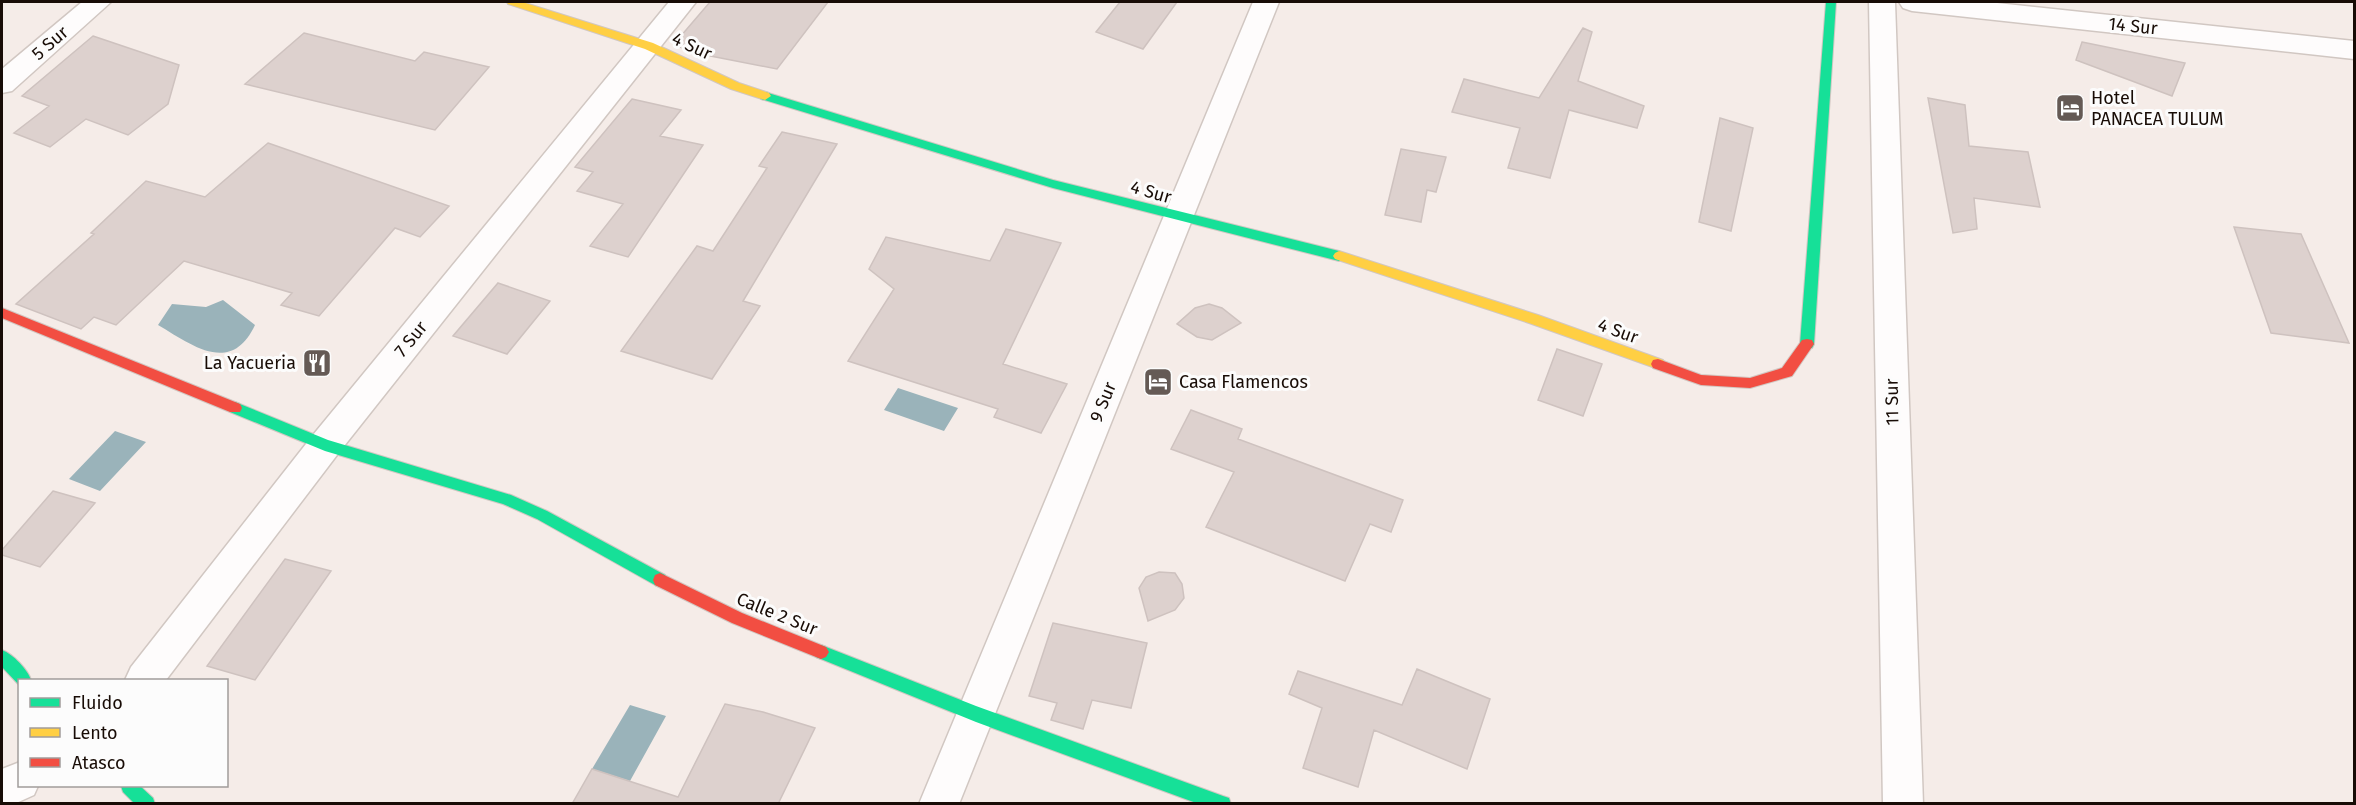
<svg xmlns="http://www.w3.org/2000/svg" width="2356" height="805" font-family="'Fira Sans',sans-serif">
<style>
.water{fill:#9ab3ba}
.building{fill:#ddd1ce;stroke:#cec2bf;stroke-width:1.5}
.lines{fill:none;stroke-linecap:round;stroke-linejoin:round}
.street-casing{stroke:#d1c7c2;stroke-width:3}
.fast-casing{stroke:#d1c7c2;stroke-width:2}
.slow-casing{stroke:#d1c7c2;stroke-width:2}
.jam-casing{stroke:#d1c7c2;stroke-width:2}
.street{fill:#fefcfc;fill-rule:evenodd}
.fast{fill:#16e098;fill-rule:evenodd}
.slow{fill:#ffcf43;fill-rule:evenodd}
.jam{fill:#f24e42;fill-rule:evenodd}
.labels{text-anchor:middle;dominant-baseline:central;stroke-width:6;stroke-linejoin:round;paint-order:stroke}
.street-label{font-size:18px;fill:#180c06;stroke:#fcfcfc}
.poi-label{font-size:18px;fill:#180c06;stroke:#fcfcfc;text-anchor:start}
</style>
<rect width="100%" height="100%" fill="#f5ece8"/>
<!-- water -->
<path class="water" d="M223,300l32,25c-24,51 -63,20 -97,0l14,-21 34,3z
M898,388l60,20 -14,23 -60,-21z
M115,431l31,11 -46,49 -31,-12z
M630,705l36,11 -36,65 -38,-12z"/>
<!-- building -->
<path class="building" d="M710,2h118l-51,67 -87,-17 -16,-8z
M1120,2h57l-34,47 -47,-17z
M1583,28l9,4 -14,49 66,25 -7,22 -68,-18 -19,68 -42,-10 12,-40 -68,-16 12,-33 75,19z
M304,33l111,28 9,-9 65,15 -54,63 -190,-46z
M93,36l86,29 -11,39 -40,31 -42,-16 -36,28 -36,-14 35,-27 -27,-10z
M2082,42l103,21 -13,33 -96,-36z
M1928,98l37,7 4,41 59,6 12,55 -66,-9 3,31 -24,4z
M632,99l49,11 -21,26 43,9 -75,112 -38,-11 33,-42 -46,-13 16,-19 -18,-5z
M1720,118l33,10 -22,103 -32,-9z
M782,132l55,12 -94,157 17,5 -48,73 -91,-28 76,-105 16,5 54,-83 -8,-2z
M268,143l181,63 -29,31 -25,-9 -76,88 -38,-11 11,-12 -108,-32 -68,64 -22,-8 -13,12 -65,-25 78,-70 -3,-1 55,-52 59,16z
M1401,149l45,8 -10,35 -9,-2 -6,32 -36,-7z
M2234,227l67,7 48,109 -78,-10z
M1006,229l55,14 -58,121 64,20 -26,49 -47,-16 4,-8 -150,-48 46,-72 -25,-20 17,-32 104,24z
M498,283l52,18 -43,53 -54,-18z
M1209,304l13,4 19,15 -29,17 -15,-3 -20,-13 18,-16z
M1557,349l45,15 -19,52 -45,-16z
M1191,410l51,19 -4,10 165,61 -12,32 -21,-8 -25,57 -139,-54 28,-55 -63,-23z
M53,491l42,12 -55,64 -38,-12v-5z
M285,559l46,12 -76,109 -48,-14z
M1159,572l16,1 7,11 2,14 -9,12 -27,11 -9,-33 7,-11z
M1053,623l94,20 -16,65 -39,-8 -9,29 -32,-9 6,-17 -28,-7z
M1417,669l73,30 -23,70 -93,-39 -16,57 -55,-19 19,-60 -33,-14 9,-23 104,34z
M725,704l38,8 52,16 -37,76h-206l20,-35 86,28z"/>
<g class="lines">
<!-- street casing -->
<g class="street-casing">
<path id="street" d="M82,2h29l-99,89 -10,2v-24z
M669,2h27l-359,453 -171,225h-41l6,-13 182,-232z
M1253,2h26l-320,802h-40z
M1869,2h26l28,802h-40z
M1899,2h89l366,39v18l-442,-48 -9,-3z
M20,762v24h18l-4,9 -20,9h-12v-35z"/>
</g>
<!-- fast casing -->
<g class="fast-casing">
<path id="fast" d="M1826,2h10l-22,342 -2,4h-10l-2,-4z
M765,92l288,88 286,71 6,5 -6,5 -286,-73 -292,-89 -2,-3z
M235,402l93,38 183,55 36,16 118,64 2,5 -2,5 -5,2 -5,-2 -118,-66 -34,-15 -178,-53 -95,-39 -2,-4 2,-4z
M821,645l155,61 247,90 6,2 2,6h-32l-223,-82 -160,-65 -3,-5 3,-5z
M2,650c11,4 26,20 29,30h-11l-1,5 -17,-18z
M121,786h19l13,12 2,6h-20l-12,-12z"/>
</g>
<!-- slow casing -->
<g class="slow-casing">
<path id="slow" d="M507,2h15l131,41 86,40 30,10 2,3 -6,4 -34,-11 -86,-40 -137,-45z
M1339,251l199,64 125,45 2,4 -2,4 -5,1 -129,-46 -194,-64 -2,-3 2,-3z"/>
</g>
<!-- jam casing -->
<g class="jam-casing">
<path id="jam" d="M2,308l238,96 2,4 -2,4h-10l-228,-94z
M1807,339l5,1 2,4 -22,32 -42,12 -49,-3 -48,-17 -2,-4 2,-4 5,-1 43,16 49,3 32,-10 20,-28z
M660,573l82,40 84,34 3,5 -3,5 -5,2 -89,-36 -77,-38 -2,-5 2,-5z"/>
</g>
<!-- street -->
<use href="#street" class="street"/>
<!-- fast -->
<use href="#fast" class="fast"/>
<!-- slow -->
<use href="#slow" class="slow"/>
<!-- jam -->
<use href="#jam" class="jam"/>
</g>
<!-- icons -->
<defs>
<g id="hotel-square" transform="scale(1.5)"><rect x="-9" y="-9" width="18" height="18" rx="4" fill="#655a55" stroke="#fcfcfc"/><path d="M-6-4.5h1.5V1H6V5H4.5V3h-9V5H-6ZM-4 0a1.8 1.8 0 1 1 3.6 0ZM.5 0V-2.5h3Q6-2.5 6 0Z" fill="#fff"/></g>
<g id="restaurant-square" transform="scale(1.5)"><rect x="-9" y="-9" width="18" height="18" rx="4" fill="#655a55" stroke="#fcfcfc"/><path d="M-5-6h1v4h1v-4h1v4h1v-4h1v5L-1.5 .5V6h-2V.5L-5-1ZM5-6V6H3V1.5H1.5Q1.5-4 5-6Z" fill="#fff"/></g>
</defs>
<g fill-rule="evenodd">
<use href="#hotel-square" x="2070" y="108"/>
<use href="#restaurant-square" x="317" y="363"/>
<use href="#hotel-square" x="1158" y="382"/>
</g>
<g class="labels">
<!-- street labels -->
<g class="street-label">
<text transform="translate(2133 26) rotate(6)">14 Sur</text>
<text transform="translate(50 43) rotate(-41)">5 Sur</text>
<text transform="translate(692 46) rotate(25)">4 Sur</text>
<text transform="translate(1151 192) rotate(16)">4 Sur</text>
<text transform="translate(1618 331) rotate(20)">4 Sur</text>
<text transform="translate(411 339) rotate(-51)">7 Sur</text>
<text transform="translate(1103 402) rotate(-68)">9 Sur</text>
<text transform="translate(1892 402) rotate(-91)">11 Sur</text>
<text transform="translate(777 614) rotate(22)">Calle 2 Sur</text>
</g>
<!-- poi labels -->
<g class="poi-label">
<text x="2091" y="98">Hotel<tspan x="2091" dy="21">PANACEA TULUM</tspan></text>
<text x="296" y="363" text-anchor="end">La Yacueria</text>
<text x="1179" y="382">Casa Flamencos</text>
</g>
</g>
<!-- border -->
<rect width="2356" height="805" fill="none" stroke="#180c06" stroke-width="6"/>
<!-- legend -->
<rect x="18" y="679" width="210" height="108" fill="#fcfcfc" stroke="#a19c9a" stroke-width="1.5"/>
<rect x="30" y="698" width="30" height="9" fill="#16e098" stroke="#a19c9a" stroke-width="1.5"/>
<text x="72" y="709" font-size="18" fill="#180c06">Fluido</text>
<rect x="30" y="728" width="30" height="9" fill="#ffcf43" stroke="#a19c9a" stroke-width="1.5"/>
<text x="72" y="739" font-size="18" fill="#180c06">Lento</text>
<rect x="30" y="758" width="30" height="9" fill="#f24e42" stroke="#a19c9a" stroke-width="1.5"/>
<text x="72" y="769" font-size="18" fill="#180c06">Atasco</text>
</svg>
